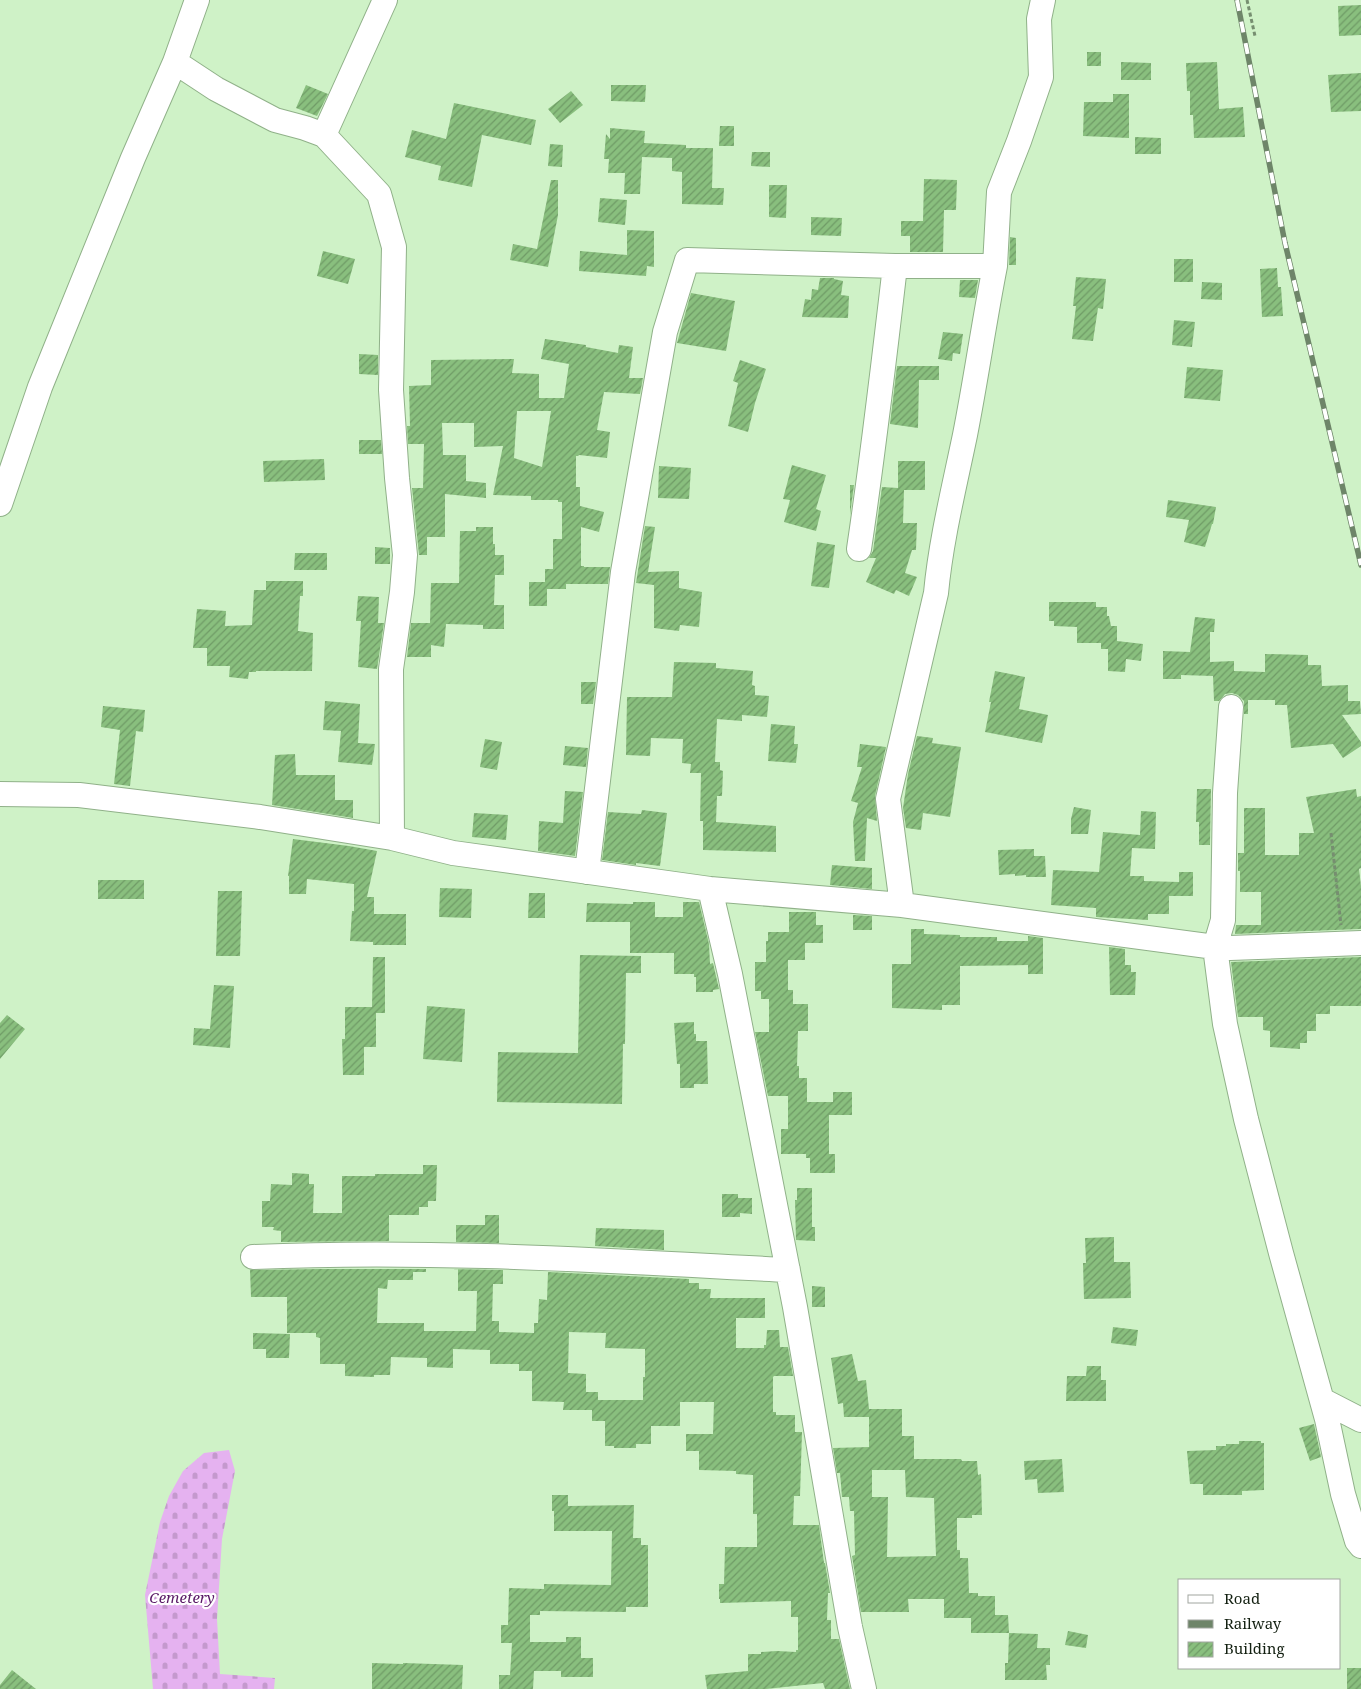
<svg xmlns="http://www.w3.org/2000/svg" width="1361" height="1689" font-family="'Noto Serif',serif">
<style>
.cemetery{fill:url(#cemetery-stones)}
.building{fill:url(#building-hatch);fill-rule:evenodd}
.lines{fill:none;stroke-linecap:round;stroke-linejoin:round}
.minor-casing{stroke:#90b189;stroke-width:26}
.path{stroke:#768e70;stroke-width:3;stroke-dasharray:4 2.5;stroke-linecap:butt}
.minor{stroke:#fff;stroke-width:24}
.rail-casing{stroke:#6e8569;stroke-width:5.5}
.rail{stroke:#fff;stroke-width:4;stroke-dasharray:11;stroke-linecap:butt}
.labels{text-anchor:middle;dominant-baseline:central;stroke-width:4.5;stroke-linejoin:round;paint-order:stroke}
.park-label{font-size:15px;font-style:italic;fill:#591a66;stroke:#fff}
</style>
<defs>
<pattern id="cemetery-stones" width="16" height="16" patternUnits="userSpaceOnUse" patternTransform="scale(1.25)"><rect width="16" height="16" fill="#e5b2f0"/><path d="M2 7V4a2 2 0 0 1 4 0v3zM10 15v-3a2 2 0 0 1 4 0v3z" fill="#c499cd"/></pattern>
<pattern id="building-hatch" width="6" height="6" patternUnits="userSpaceOnUse" patternTransform="scale(1.25)"><rect width="6" height="6" fill="#89bf7e"/><path d="M-1 1l2-2M0 6l6-6M5 7l2-2" fill="none" stroke="#6f9b66"/></pattern>
</defs>
<rect width="100%" height="100%" fill="#cff2c7"/>
<!-- cemetery -->
<path class="cemetery" d="M229,1450l6,21 -13,68 -5,80 3,55 55,4 -1,11h-121l-8,-94 15,-73 9,-26 14,-25 21,-18z"/>
<!-- building -->
<path class="building" d="M1361,5v30l-22,1 -1,-30z
M1087,52h14v14h-14z
M1121,62l30,1v17h-30z
M1217,62l2,47 24,-2 2,30 -51,1 -1,-23h-3v-24h-3l-1,-28z
M1361,73v38l-30,1 -3,-37z
M306,85l22,9 -11,22 -21,-8z
M611,85h35l-1,17 -34,-1z
M571,91l12,14 -23,18 -12,-14z
M1113,94h16v44l-46,-2 1,-34h29z
M454,103l82,17 -5,25 -49,-10 -10,52 -34,-7 3,-14 -36,-9 7,-27 34,9z
M720,126h14v20h-15z
M610,128l35,3 -1,12 42,2v3h27l-1,40h12l-1,17 -41,-1v-32l-10,-1v-13l-30,-1 -2,37h-16l1,-21h-17l1,-14h-5l2,-25 4,5z
M1135,137l26,1v16h-26z
M550,144l13,1 -1,22 -14,-1z
M752,152h18v15l-19,-1z
M924,179l33,1 -1,30h-12l-1,42h-33v-16h-9v-15h22z
M551,180h7v35l-10,52 -38,-7 3,-16 24,5z
M769,185h18l-1,33 -17,-1z
M600,198l27,2 -2,25 -27,-3z
M811,217l31,1 -1,18 -30,-1z
M627,230l27,1v36l-7,-1 -1,10 -67,-5 1,-20 47,4z
M1010,237l6,1v27h-7z
M323,251l32,8 -7,25 -31,-8z
M1174,259h19v23h-19z
M1277,268l1,19h3l2,29 -21,1 -2,-48z
M1076,277l30,2 -3,30 -5,-1 -5,33 -21,-2 4,-33h-3z
M820,278h14v1l9,2 -2,14 8,1 -1,22 -46,-1 3,-18 6,1 1,-11 6,1z
M960,280h18l-3,18 -16,-1z
M1202,282l20,1v17l-21,-1z
M691,293l44,8 -9,50 -49,-8z
M1174,320l21,2 -3,25 -20,-2z
M943,332l20,2 -3,20 -7,-1 -1,8 -14,-2z
M545,339l41,6v2l32,6 1,-8 14,2 -4,31h14l-3,16 -36,-2 -7,38 13,2 -3,26 -28,-3 -1,1h-2v31h4v19l24,6 -5,20 -18,-5v39h3v1h26l-2,17h-42v5h-19v17h-18v-24h16v-13h8v-30h9v-37h-4v-2h-27v-4l-38,-1 10,-49 -29,1v-24h-32l1,32h23v26l20,2v15l-41,-4v43h-18v18h-8l-7,-67h11l1,-44h-16l-1,-18h3l-1,-40 22,-1v-25l83,-1 -2,14 27,1v24h25l5,-34 -28,-5zM517,411h34l-9,56 -28,-9z
M359,354l19,1v20l-19,-1z
M740,360l26,9 -11,34 -7,29 -20,-6 10,-43 -5,-2z
M897,366h42v14h-20l-1,48 -28,-4z
M1187,367l36,3 -3,31 -36,-3z
M359,440h22l1,14h-23z
M324,459l1,21 -61,2 -1,-21z
M898,461h27v29h-21l-1,33h14l-1,27h-4l-7,23 12,4 -8,19 -13,-6 -2,4 -28,-12 10,-24h-7l4,-7 9,-64 16,1z
M792,465l34,10 -10,34 5,2 -5,20 -32,-9 6,-22 -7,-1z
M659,466l32,2 -2,31 -31,-1z
M850,485h4l-4,30z
M1168,500l48,7 -3,17h-1l-7,23 -21,-5 5,-22 -23,-3z
M645,526l10,1 -7,45 31,-1v17l23,4 -3,35 -19,-2 -1,6 -25,-3v-43l-18,-2z
M476,527h17v17h2v11h9v20h-9l-1,30h10v24h-21v-4l-37,-1 -2,23 -13,-2v12h-24l4,-34h19l1,-40h28l1,-52h16z
M817,542l18,3 -6,43 -18,-2z
M375,547l15,1v16h-15z
M295,553h32v17h-33z
M266,581h37v15h-3l-2,35 15,2 -1,38h-56v1h-7l-1,7 -19,-2 1,-11h-23v-18h-14l4,-39 29,2 -1,15 27,-1 2,-35h12z
M358,596l21,1 -1,26h6l-7,46 -19,-2 3,-46h-5z
M1049,602h47v5h11v9h2l2,10h6v15l26,3 -2,17 -15,-2 -1,13 -17,-1v-22h-7v-6h-24v-16l-23,-1v-5h-5z
M1195,617l20,2 -1,13h-4v30l24,-1v10l31,1v-18l43,1v10h13l1,21 26,-1v16h12l1,13 -19,1 19,27v4l-18,12 -10,-14 -42,4 -4,-43h-12v-5h-27v14h-4v-13l-6,-6 -6,-2 -7,1 -6,7h-5l-1,-25 -32,-1v4h-18v-28l27,1z
M674,662l42,1v5l37,3 -1,14 3,1v9l14,1 -2,21 -25,-2v6l-25,-2 -2,43h5v8l3,1 -1,25h-5l-1,26 60,4v26l-73,-2v-29h-3l1,-48h-11l1,-9 -9,-1 1,-24 -32,-1 -1,18 -24,-1 1,-58h45z
M995,671l30,6 -6,32 29,6 -6,28 -57,-11 6,-30h-2z
M581,682h15l-3,22h-12z
M325,701l35,3 -2,39 17,1 -3,21 -34,-3 3,-31 -18,-1z
M103,706l42,4 -2,22 -7,-1 -6,55 -16,-2 6,-54 -19,-3z
M771,724l24,2 -1,18h4l-2,19 -28,-2z
M917,736l16,2 -1,5 29,4 -11,70 -27,-4 -2,17 -15,-2 -3,-20 5,-34z
M485,739l17,3 -5,28 -17,-3z
M860,744l26,3 -11,49 2,25 -10,-3 -2,43h-10l-2,-39 5,-19 -7,-2 11,-34h-5z
M565,746l23,2 -2,19 -23,-2z
M295,754l1,21h39v25h18v18l-81,-13 3,-50z
M1197,789h14l-1,56h-11v-23h-3z
M1356,789l1,8 4,-1v72l-2,1 2,17v43l-126,5 1,-9h25v-33h-21v-21h-2v-18h6v-45h21v47h34v-22h15l-8,-36z
M565,791l18,1 -8,64 -37,-5 1,-30 24,2z
M1074,807l17,3 -3,24h-17v-15z
M642,810l25,3 -7,53 -24,-3v2l-34,-5 6,-48 33,2z
M1141,811l15,1 -1,37 -23,-1 -2,28h14v5l35,1v-10h14v24h-24v18h-21v6l-52,-3v-9l-45,-3 2,-35 46,2 4,-40 37,3z
M474,813l34,2 -2,25 -34,-3z
M293,839l56,7 28,5 -10,46h7v17h32v31h-33v-3l-23,-1 2,-30h2v-27l-47,-5 -1,15h-17v-18h-1z
M1034,849v7h11l1,21h-20v-2l-11,1v-2l-16,1 -1,-25z
M832,865l40,3v21l-42,-4z
M98,880h46v19h-46z
M440,888l32,1 -1,29 -32,-1z
M218,891h24l-2,65h-24z
M529,893h16v25h-17z
M633,902h22v15h28v-15h16l10,42 1,20 3,-1 6,26 -6,1v2h-17v-15h-2v-3h-20v-21h-44v-31h-44l1,-19 46,1z
M789,912h27v13h7v18h-18v17h-17v30h5v14h15v27h-10l-1,35h2v12h8v24h26v-10h19v23h-23v39h6v19h-25v-15h-4v-4h-25v-25h7v-33h-20l-13,-64h14v-33h-8v-8h-6v-29h11v-21h2v-9h21z
M853,915l19,1v14h-19z
M911,929h13v5l36,1v2h37v4h31v-5l15,2v36h-15v-9l-68,1v39h-18v5l-50,-2v-44h19z
M1109,947l16,2v16h6v7h5l-1,23h-25z
M580,955l61,1v17h-15l-1,71h-2l-1,60 -125,-2 1,-50 80,1z
M373,957h12v56h-9v34h-12v28h-21l-1,-36h3v-32h27z
M1361,957v49h-31v8h-14v17h-9v12h-7v6l-30,-2v-16l-7,-1v-13h-25l-7,-55z
M214,985l20,1 -4,62 -37,-3 1,-17 16,1z
M427,1006l38,3 -3,53 -39,-3z
M7,1015l18,14 -25,30v-36z
M694,1022v12h2v7h11l1,43h-14v4h-14v-24h-3l-3,-41z
M423,1165h14l-1,36h-8v6h-9v8h-30v26l-108,1v-11l-8,-1 1,-3h-12v-26h8l1,-17 21,1v-12l17,1v10h5l-1,29h29v-37h33v-2h48z
M797,1188h15v39h3v14l-19,-1 -1,-40h2z
M722,1194h16v4h14v16l-12,-1v4h-18z
M485,1215h14v28l-43,-1v-17h29z
M596,1228l68,2v20l-69,-4z
M1114,1237v25h16l1,36 -47,1 -1,-36h3l-1,-25z
M320,1269h106v3h-13v8h-25l-1,9 -9,-1 -1,35h47v8h52l1,-40h-19v-22h-5l50,1v14h-10l-1,37h7v11l35,1v-10h4l1,-24 8,1 1,-28 141,7v4h10v6h12l-1,9h55v20h-29v30h28v-3h2l1,-15h12l1,17h8l5,29h-19l-1,1v35h3v3h19v17h7l-2,64h-6l-1,29h26l5,38h1l5,30h-2l-1,27h4v19h8l11,50h-25l-2,-6 -57,6h-59l-2,-14 43,-4v-17h13v-2l16,-1 19,1v-2h2v-33h-7v-16l-71,2v-4h-1v-15h5l1,-37h32v-33h-4v-39l-17,-1v-3l-37,-1v-19h-13v-17h27l1,-32h-34v24h-29v18h-15v4h-22v-2h-9v-25h-13v-11h-29l1,-8 -32,-1v-30h-13v-7h-29v-14l-37,-1v19l-26,-1v-9l-36,-1 -1,18h-16v2l-29,-1v-12h-25v-26l-4,-1v-4h-29v-36h-36l-1,-27zM569,1332l37,1 -1,15 40,1v28h-2v23h-45v-8h-12v-18l-18,-1z
M812,1286l13,1v20h-13z
M1113,1327l25,3 -2,16 -25,-3z
M253,1333l37,1 -1,24h-23v-9h-13z
M852,1354l6,27 8,-1 3,29h33v27h12v23h47l1,2h15l1,14 3,-1 1,41h-10v3h-15v32h3v8h8l1,35h9v3h17v19h13l1,18h-38v-15h-27v-19h-36l1,13h-48l-9,-56 3,-1 -1,-44h-4l-1,-14h-7l-2,-24h-3l-4,-25 36,-1v-30h-25l-1,-14 -5,1 -7,-46zM872,1470h33l1,27 28,1 2,58 -49,1 1,-60h-16z
M1087,1366h14v14h5v21h-40l1,-25h19z
M1314,1424l7,33 -11,4 -11,-33z
M1239,1441h22v2h3v47l-22,1v4h-39v-11h-13l-3,-33 29,-1v-4h10v-2h13z
M1062,1459l2,33 -26,1 -1,-14 -12,1 -1,-19z
M552,1495h16v11l66,-1 -1,33h8v7h7v62h-22v5l-86,-1v4h-10v27h36v-5h15v21h12v19h-32v-6h-27l-1,18h-34v-14h11l2,-32h-11v-18h7l1,-37 35,1v-5l67,1 1,-54h-58v-20h-2z
M1068,1631l20,4 -2,13 -21,-3z
M1009,1633l29,1 -1,14h13v17h-4l1,15h-42v-17h3z
M372,1663l31,1v-1l60,2 -1,24h-90z
M1347,1668h14v21h-14z
M12,1670l24,19h-36v-4z"/>
<g class="lines">
<!-- minor casing -->
<g class="minor-casing">
<path id="minor" d="M175,62l41,27 59,31 30,8 19,7 55,59 15,53 -3,143 6,88 8,77 -3,37 -11,77 1,169
M324,135l61,-135
M0,504l40,-117 93,-229 42,-96 22,-62
M859,549c14,-94 25,-188 36,-283h100l4,-74 20,-51 22,-64 -2,-58 4,-19
M1231,707l-6,86 -2,127 -8,27 10,77 21,95 35,134 46,166 16,75 14,47 4,5
M0,794l79,1 181,22 132,21 61,15 257,36 192,16 313,42 15,1 131,-5
M587,872l36,-300 42,-240 22,-72 208,6
M710,889l20,85 65,333 55,320 14,62
M902,905l-14,-106 48,-206c5,-53 18,-105 29,-158 11,-56 19,-113 30,-169
M253,1257c178,-8 357,4 535,13
M1322,1400l39,20"/>
</g>
<!-- path -->
<path class="path" d="M1247,0l8,36
M1331,833l10,92"/>
<!-- minor -->
<use href="#minor" class="minor"/>
<!-- rail casing -->
<g class="rail-casing">
<path id="rail" d="M1237,0l48,243 76,322"/>
</g>
<!-- rail -->
<use href="#rail" class="rail"/>
</g>
<g class="labels">
<!-- park labels -->
<g class="park-label">
<text x="182" y="1597">Cemetery</text>
</g>
</g>
<!-- legend -->
<rect x="1178" y="1579" width="162" height="90" fill="#ffffff" stroke="#a1a6a0"/>
<rect x="1188" y="1595" width="25" height="8" fill="#ffffff" stroke="#a1a6a0"/>
<text x="1224" y="1604" font-size="15" fill="#132011">Road</text>
<rect x="1188" y="1620" width="25" height="8" fill="#6e8569" stroke="#a1a6a0"/>
<text x="1224" y="1629" font-size="15" fill="#132011">Railway</text>
<rect x="1188" y="1642" width="25" height="15" fill="url(#building-hatch)" stroke="#a1a6a0"/>
<text x="1224" y="1654" font-size="15" fill="#132011">Building</text>
</svg>
